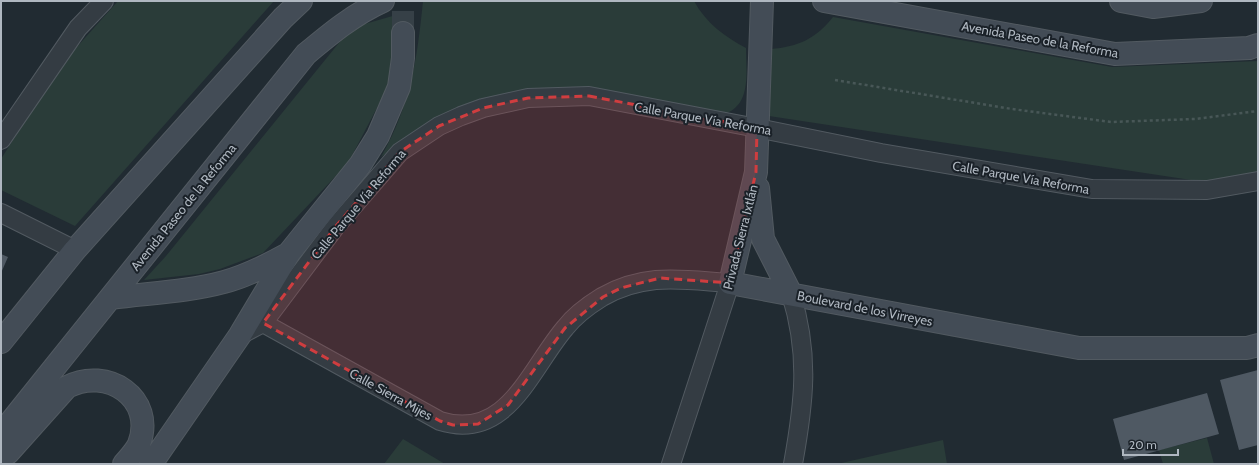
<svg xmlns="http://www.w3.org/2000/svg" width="1259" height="465" font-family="Cabin,sans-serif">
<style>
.green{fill:#2a3c39}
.building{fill:#4f5963}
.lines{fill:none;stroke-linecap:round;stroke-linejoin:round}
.secondary-tunnel{stroke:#364047;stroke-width:22;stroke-dasharray:22 11;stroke-linecap:butt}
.street-casing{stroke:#525a61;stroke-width:20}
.secondary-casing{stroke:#525a61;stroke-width:24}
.path{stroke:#485757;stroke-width:2.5;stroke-dasharray:3 3;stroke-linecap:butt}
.street{stroke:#343c43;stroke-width:18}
.secondary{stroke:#434c56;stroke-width:22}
.marked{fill:#d03d3f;fill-opacity:0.2;stroke:#d03d3f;stroke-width:3;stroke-dasharray:8 5;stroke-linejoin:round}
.labels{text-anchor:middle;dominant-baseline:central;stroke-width:4;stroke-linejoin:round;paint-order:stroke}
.street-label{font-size:13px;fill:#afb7c0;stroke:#1a2128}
</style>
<rect width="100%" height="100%" fill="#212b32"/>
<!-- green -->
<path class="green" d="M118,1h156l-199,225 -74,-36v-31l58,-92z
M423,1h271c12,22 31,36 52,47 0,24 6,57 -22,66l-135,-24 -173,42 -35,25c30,-53 36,-97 42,-156z
M396,15l-8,72 -40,76 -85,90 -43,16 -21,5 -55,6 22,-24 185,-228z
M833,17l279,50 146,-6v120l-34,4 -455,-69 2,-67c27,-2 46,-11 62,-32z
M1207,438l7,26h-51l-4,-14z
M403,439l42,25h-61z
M943,440l4,24h-110z"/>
<!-- building -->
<path class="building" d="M1,254l7,3 -7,16z
M1258,370v75l-19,5 -19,-70z
M1207,393l12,41 -95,26 -11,-41z"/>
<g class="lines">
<!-- secondary-tunnel -->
<path class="secondary-tunnel" d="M403,33v-32"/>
<!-- street casing -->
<g class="street-casing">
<path id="street" d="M1,140l77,-112 26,-27
M1,213l74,37
M791,294c19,61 13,109 2,170
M263,323l177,98c67,21 90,-52 125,-93 10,-13 24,-23 37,-31 44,-25 81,-17 128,-14l-59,181
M240,335l23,-12 73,-97 64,-74 39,-26 22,-10 22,-8 45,-10 61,-2 168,32 124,25 211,36 115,1 51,-9"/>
</g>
<!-- secondary casing -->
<g class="secondary-casing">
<path id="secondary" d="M762,1l-6,171 -26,111 349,65h168l11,-3
M824,1l291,53 134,-6 9,-3
M1121,1l32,6 48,-6
M758,188l5,51 28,55
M111,298c37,-5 76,-6 113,-16 23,-6 44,-17 64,-28
M1,342l74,-92 208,-232 18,-17
M1,434l305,-380c24,-20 48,-40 77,-53
M1,456l7,-3 59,-66c40,-21 89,11 72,57 -3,7 -10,14 -15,20
M151,464l89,-129 49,-82 71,-88 18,-29 21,-49 4,-29v-25"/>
</g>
<!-- path -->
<path class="path" d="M835,80l177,29 99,13 84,-3 63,-8"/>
<!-- street -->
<use href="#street" class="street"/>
<!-- secondary -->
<use href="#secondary" class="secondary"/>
</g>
<!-- marked area -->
<path class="marked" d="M589,96l168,32 -1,44 -26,111 -70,-5 -39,10 -18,9 -38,31 -57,77 -30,19 -25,1 -13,-4 -177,-98 73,-97 64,-74 39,-26 44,-18 45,-10z"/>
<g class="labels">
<!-- street labels -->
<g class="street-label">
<text transform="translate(1040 39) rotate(10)">Avenida Paseo de la Reforma</text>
<text transform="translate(703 118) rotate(10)">Calle Parque Vía Reforma</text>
<text transform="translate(1021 177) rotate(10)">Calle Parque Vía Reforma</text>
<text transform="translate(358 204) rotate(-50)">Calle Parque Vía Reforma</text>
<text transform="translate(183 207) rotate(-51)">Avenida Paseo de la Reforma</text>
<text transform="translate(740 237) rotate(-76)">Privada Sierra Ixtlán</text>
<text transform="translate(865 308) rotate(11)">Boulevard de los Virreyes</text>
<text transform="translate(391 394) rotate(29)">Calle Sierra Mijes</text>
</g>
</g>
<!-- border -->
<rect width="1259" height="465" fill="none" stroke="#afb7c0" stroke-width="4"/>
<!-- scale -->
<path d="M1123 449v6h55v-6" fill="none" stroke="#afb7c0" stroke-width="2"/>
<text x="1129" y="449" font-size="12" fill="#afb7c0" stroke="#1a2128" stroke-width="3" paint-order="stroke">20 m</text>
</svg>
